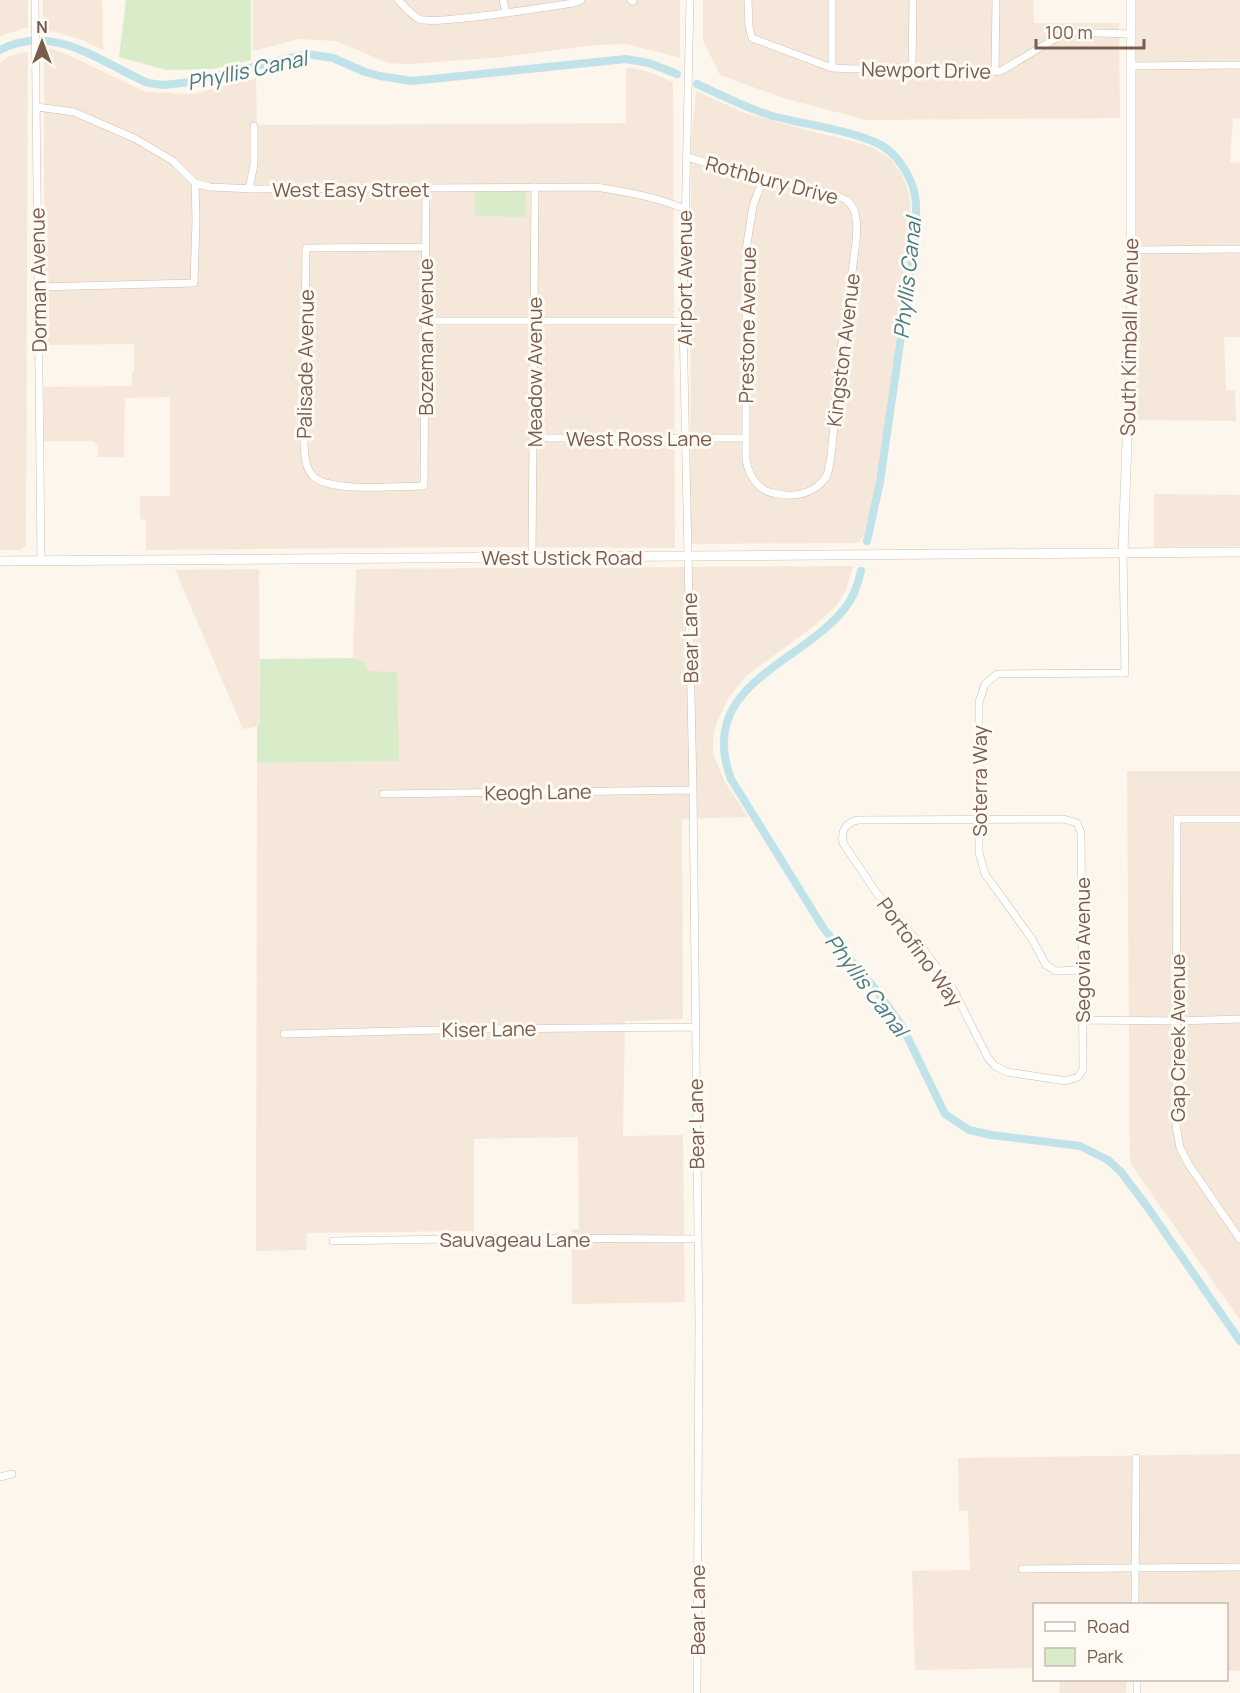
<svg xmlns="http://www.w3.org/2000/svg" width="1240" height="1693" font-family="Manrope,sans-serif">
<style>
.residential{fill:#f5e8da}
.green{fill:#d8ecc9}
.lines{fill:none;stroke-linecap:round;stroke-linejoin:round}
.canal{stroke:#bfe3e8;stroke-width:8}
.street-casing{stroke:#d1beb0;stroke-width:8}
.secondary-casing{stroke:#d6c0b0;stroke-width:10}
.street{stroke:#fff;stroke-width:7}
.secondary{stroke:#fff;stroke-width:9}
.labels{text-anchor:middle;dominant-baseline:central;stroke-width:6;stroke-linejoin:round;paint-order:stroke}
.street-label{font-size:20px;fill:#7a5c4d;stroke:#fffaf3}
.water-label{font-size:21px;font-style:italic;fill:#437c86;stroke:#fffaf3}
</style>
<rect width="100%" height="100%" fill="#fdf6ec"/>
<!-- residential -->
<path class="residential" d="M0,0h28v27l-28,9z
M43,0h59l1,50 -23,-11 -37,-10z
M253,0h427v58l-53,-14 -32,1 -92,12 -92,7 -23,-1 -52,-22 -37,-2 -46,12z
M703,0h330l1,23h85l1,95 -253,2 -81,-21 -66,-24 -17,-34z
M1136,0h104v118h-7l-3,44 10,1v174h-16l2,53 9,1 1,30 -101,-1v-59l4,-17v-62h-4z
M44,49h8l14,5 80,38 47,2 63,-16 1,47 369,-2v-54l2,-2 21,5 24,10 2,466 -200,-1 -329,3v-30l-6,-1v-23h30v-99l-45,1 -1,59h-26v-11l-5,-5h-49v-54l88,-1v-14l2,-1v-27l-90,1z
M28,52l-2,493 -5,5h-21v-487l9,-7z
M696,91l49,22 65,18 39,9 24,8 17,10 12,17 7,18 2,21 -4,48 -31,225 -13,50 -5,6 -168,1 1,-401z
M1154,494l86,1v51l-86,1z
M853,566l-7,24 -10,16 -22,20 -68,50 -19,24 -10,22 -4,16v16l12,28 23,35 -66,2 1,200 -58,2 -2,115 60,-1 2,167 -113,2v-75h7l-1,-92 -104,2v92l-167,2 -1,17 -50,1 1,-488 142,-2 -31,-90 -9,-11 -6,-2 3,-89z
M259,569l1,157 -17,3 -68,-159z
M1127,771h113v549l-110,-157z
M1240,1454v217h-13l-1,-67h-192v64l-119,2 -3,-99 58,-1 -2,-59h-9l-1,-53z
M1060,1680h66v13h-67z"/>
<!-- green -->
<path class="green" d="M126,0h125v60l-38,9 -47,1 -47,-13z
M475,191h51l-1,26 -50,-1z
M353,658l11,4 4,9 29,1 2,89 -142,2v-37l3,-1v-66z"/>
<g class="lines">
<!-- canal -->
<path class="canal" d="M0,50c53,-28 100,12 148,33l15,2 28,-3 116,-28 26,4 32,14 15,4 32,5 214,-22 23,4 28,11
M697,84c24,11 47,23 72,31 30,9 94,16 118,34 13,10 26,31 28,47 3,16 0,33 -1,50l-34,236 -13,59
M861,571c-3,13 -7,26 -16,37 -43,56 -150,76 -114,171l93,150 50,58 28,39 43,88 24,16 22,5 89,11 28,14 13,12 25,33 94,136"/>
<!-- street casing -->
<g class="street-casing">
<path id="street" d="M35,0l6,560
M398,0c6,6 13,15 21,19 15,7 131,-13 155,-16l7,-3
M503,0l3,13
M631,0l2,1
M690,0l-7,321 10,469 6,532 -2,371
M748,0l1,26 3,12 80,30 23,1 57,-2 35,7 54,-3 65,-39 65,2
M832,0v68
M1130,66l110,-1
M912,67l1,-67
M995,71l1,-71
M37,107l37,5 62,27 37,22 22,22 15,4 45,2 341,-2c31,5 60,10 89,22
M686,157c27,7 53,16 80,23 16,3 69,12 80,20 13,9 11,29 10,42 -6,47 -14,94 -19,141 -2,18 -4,82 -11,94 -12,18 -34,21 -53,16 -16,-3 -24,-18 -27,-33v-210l7,-44 10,-27
M249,189l5,-25v-38
M426,247l-120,1 -2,197c1,11 1,23 9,31 16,17 87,10 111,10l2,-298
M1131,250l109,-1
M38,287l156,-4 2,-63 -1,-37
M425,321h258
M533,438h212
M532,558l3,-371
M383,794l310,-4
M1064,819l13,4 4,10 2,236 -5,8 -12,4 -59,-9 -12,-6 -7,-8 -34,-67 -35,-48 -43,-51 -33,-49c-2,-13 2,-20 15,-23z
M1240,819h-63l-1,306 4,23 9,17 51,74
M1082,970l-26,1 -10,-6 -14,-26 -47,-65 -6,-21v-151l6,-18 12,-10 128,-1 -2,-121
M1081,1020l96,1 63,-2
M284,1034l194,-5 217,-2
M333,1241l178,-3 186,1
M0,1477l12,-3
M1022,1569l218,-2
M1135,1604l1,-146
M1137,1680v13"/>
</g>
<!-- secondary casing -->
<g class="secondary-casing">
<path id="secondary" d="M1123,552l8,-222v-330
M0,561l1240,-9"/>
</g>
<!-- street -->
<use href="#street" class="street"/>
<!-- secondary -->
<use href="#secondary" class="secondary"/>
</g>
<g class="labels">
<!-- street labels -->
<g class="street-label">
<text transform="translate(926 70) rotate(1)">Newport Drive</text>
<text transform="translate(772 180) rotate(15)">Rothbury Drive</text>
<text x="351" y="189">West Easy Street</text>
<text transform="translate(684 278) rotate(-90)">Airport Avenue</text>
<text transform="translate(38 280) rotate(-91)">Dorman Avenue</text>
<text transform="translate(747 325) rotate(-89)">Prestone Avenue</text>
<text transform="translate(425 337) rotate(-90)">Bozeman Avenue</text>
<text transform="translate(1129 337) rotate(-89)">South Kimball Avenue</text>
<text transform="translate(843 350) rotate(-83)">Kingston Avenue</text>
<text transform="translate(305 364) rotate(-89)">Palisade Avenue</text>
<text transform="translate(534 372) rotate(-90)">Meadow Avenue</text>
<text x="639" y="438">West Ross Lane</text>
<text x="562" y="557">West Ustick Road</text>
<text transform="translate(690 638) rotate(-91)">Bear Lane</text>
<text transform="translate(979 781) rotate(-90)">Soterra Way</text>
<text transform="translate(538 792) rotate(-1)">Keogh Lane</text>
<text transform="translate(1082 950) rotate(-90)">Segovia Avenue</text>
<text transform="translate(920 952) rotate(54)">Portofino Way</text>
<text transform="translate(489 1029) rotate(-1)">Kiser Lane</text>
<text transform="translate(1177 1038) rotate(-90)">Gap Creek Avenue</text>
<text transform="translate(696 1124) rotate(-91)">Bear Lane</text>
<text x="515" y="1239">Sauvageau Lane</text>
<text transform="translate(697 1610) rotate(-90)">Bear Lane</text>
</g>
<!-- water labels -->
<g class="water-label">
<text transform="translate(247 70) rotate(-12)">Phyllis Canal</text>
<text transform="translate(907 278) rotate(-84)">Phyllis Canal</text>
<text transform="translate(867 985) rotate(53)">Phyllis Canal</text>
</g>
</g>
<!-- legend -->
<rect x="1033" y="1603" width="195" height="78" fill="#fffaf3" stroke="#cabbb1" stroke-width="1.5"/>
<rect x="1045" y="1622" width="30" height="9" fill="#ffffff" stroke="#cabbb1" stroke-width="1.5"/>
<text x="1087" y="1633" font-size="18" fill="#7a5c4d">Road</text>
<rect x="1045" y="1648" width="30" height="18" fill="#d8ecc9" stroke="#cabbb1" stroke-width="1.5"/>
<text x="1087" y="1663" font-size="18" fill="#7a5c4d">Park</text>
<!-- north arrow -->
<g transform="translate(42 42)" stroke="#fffaf3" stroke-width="4.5" paint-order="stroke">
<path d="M0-4.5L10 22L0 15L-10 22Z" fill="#7a5c4d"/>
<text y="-9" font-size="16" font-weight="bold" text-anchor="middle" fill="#7a5c4d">N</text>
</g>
<!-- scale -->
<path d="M1036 39v9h108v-9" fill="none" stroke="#7a5c4d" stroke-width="3"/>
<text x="1045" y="39" font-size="18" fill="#7a5c4d" stroke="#fffaf3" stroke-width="4.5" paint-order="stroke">100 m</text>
</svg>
